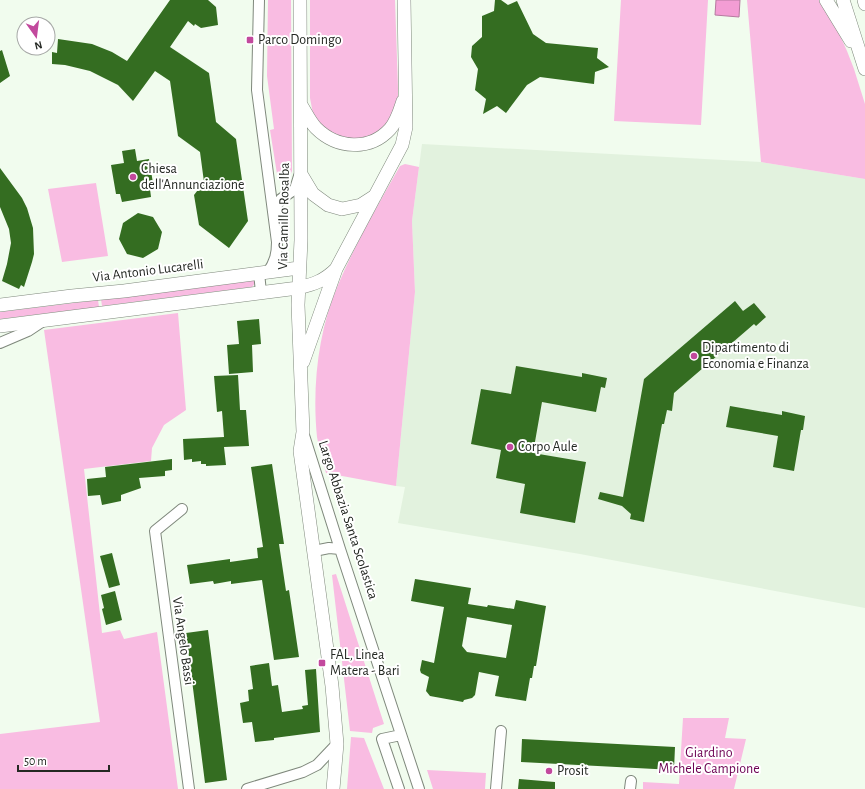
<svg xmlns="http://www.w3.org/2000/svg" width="865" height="789" font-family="'Alegreya Sans',sans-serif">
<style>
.built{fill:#e2f2de}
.green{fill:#f9bce2}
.water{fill:#f39dd4;stroke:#b57a9f}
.building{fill:#346d21;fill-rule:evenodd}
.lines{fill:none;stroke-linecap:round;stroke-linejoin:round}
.street-casing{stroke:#7f887c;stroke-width:12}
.secondary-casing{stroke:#7f887c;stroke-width:14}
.street{stroke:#fff;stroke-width:10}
.secondary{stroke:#fff;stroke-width:13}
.poi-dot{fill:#c2499d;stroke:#fff;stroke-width:1.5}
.labels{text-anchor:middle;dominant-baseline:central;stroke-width:4;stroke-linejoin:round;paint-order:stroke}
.poi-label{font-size:14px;fill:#242823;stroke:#fff;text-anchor:start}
.street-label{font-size:14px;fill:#242823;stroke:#fff}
.park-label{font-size:14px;fill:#6d0354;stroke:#fff}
</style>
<rect width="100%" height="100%" fill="#f1fcee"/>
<!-- built -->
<path class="built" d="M422,144l339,18 104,17v429l-285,-54 -182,-31 7,-36 -9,-1 19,-194 -3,-71z"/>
<!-- green -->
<path class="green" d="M268,0h23l1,171c-3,8 -10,12 -15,3l-7,-44 4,-1 -7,-53z
M310,0h85l3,88v14l-3,11 -11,16 -19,10h-24l-20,-13 -8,-12 -3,-16z
M621,0h87l-7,125 -87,-4z
M747,0h73l18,31 9,20 7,18 11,35v75l-104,-17z
M405,164l14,3 -7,54 3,71 -19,194 -70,-13c-3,-12 -7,-24 -9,-36 -5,-50 1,-106 21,-152 17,-41 40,-80 62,-119z
M96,183l12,73 -46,6 -14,-73z
M253,280l2,3 -3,4 -150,19 -1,-7z
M98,300l1,7 -99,12v-7z
M178,313l8,97 -22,15 -12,23 -1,13 -67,8 18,164 18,-3 4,9 33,-7 21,157h-178v-55l100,-12 -56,-392z
M336,574l48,150 -11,4 -1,5 -22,-2 -18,-156z
M683,718h46l-4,20 21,1 -12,50h-91v-7l36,2z
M351,737l13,1 20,51h-37z
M427,770l59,3 -1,16h-52z"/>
<!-- water -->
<path class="water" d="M716,0h24l-1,17 -24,-2z"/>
<!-- building -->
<path class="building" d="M170,0h38l8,7 2,18 -17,3 -6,-4 -1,2 -6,-5 -18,26 39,26 7,49 20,17 12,82 -19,27 -30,-23 -5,-30 10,-13 -4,-30 -22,-16 -8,-55 -15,-10 -22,30 -15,-16 -28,-14 -25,-6 -13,-1v-12l5,1 1,-14 34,5 20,8 15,9z
M495,0h6l7,5 9,-4 16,33 13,9 52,5 -1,10 12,9 -14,5 -1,12 -54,-7 -13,8 -21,28 -9,-7 -14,8 3,-15 -11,-9 3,-21 -7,-12 1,-11 10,-9v-21l12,-5z
M2,50l8,26 -10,7v-32z
M135,149l2,12 12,-2 5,30h-4l1,8 -29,5 -2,-8h-4l-5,-29 13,-2 -2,-12z
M0,168l22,30 5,10 6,20 1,26 -2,8 -8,25 -3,-2 -2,4 -17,-8 5,-17 4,-21 -2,-14 -9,-22z
M138,213l15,4 9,15 -4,17 -15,9 -16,-4 -8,-15 4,-16z
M735,301l8,10 11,-8 12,14 -10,9 -2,-2 -80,69 -2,18 -5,-1 -3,14h-2l-18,98 -14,-3 1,-5 -9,-8 -24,-7 2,-7 23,5 21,-118z
M259,319l2,25 -9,1 1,27 -24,2 -2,-29 12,-1 -2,-23z
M516,366l66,11v-4l25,5 -2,10 -4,-1 -5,25 -54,-10 -9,51 53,9 -11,61 -55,-10 5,-29 -29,-6 5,-28 -30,-6 10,-55 30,5z
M238,375l2,35h6l3,36 -25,1 2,18 -20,1v-2h-5v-3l-9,1v-3l-8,1 -1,-21 41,-2 -2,-26 -5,1 -3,-36z
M730,406l52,9v-4l23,5 -2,14h-2l-7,41 -21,-4 5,-31 -52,-9z
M172,459v11l-7,1v5l-26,2 2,10 -20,7v6l-19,4 -2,-10 -12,1 -1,-17 19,-2 -1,-10z
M272,464l12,80h-5l7,47 3,-1 10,67 -25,3 -12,-80 -31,4v-3l-17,3 -1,-3 -23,3 -3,-19 43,-6v3l28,-4 -1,-10 6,-1 -12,-80z
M112,553l8,32 -11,3 -9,-32z
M415,579l56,9 -3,16 19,3 1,-2 26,4 2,-9 30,6 -10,60h-2l-2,12h-2l-4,23 -31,-5 4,-20 -20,-4 -4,23 -3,3 -8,2 -1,2 -33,-6 -4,-5 3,-14 -8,-4 -1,-3 2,-10 12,3 10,-56 -33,-6zM467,617l45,8 -6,33 -39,-6 -5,-6z
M115,591l7,29 -16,5 -4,-16 2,-1 -3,-13z
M208,630l19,150 -22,3 -19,-150z
M269,663l3,23 6,-1 4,27 21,-3 -1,-3 6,-1 -3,-35 11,-1 4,63 -46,6v2l-19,2 -3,-20 -9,1 -3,-20 9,-2 -1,-11 5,-1 -3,-23z
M522,739l153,8 -1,23 -153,-8z
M519,779l36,3v7h-37z"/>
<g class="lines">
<!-- street casing -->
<g class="street-casing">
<path id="street" d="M259,0l-2,90 20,152c0,12 -2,20 -9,30
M275,215l2,-10 4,-6 14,-10 4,-13
M259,273l2,19
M0,343l28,-12 15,-10
M303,432l37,117 79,240
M182,509l-27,22 34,258
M314,551l15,-3 11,1
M247,789l56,-17 14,-7 20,-21
M399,789l-17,-50 19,-4
M496,789l5,-58
M630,789l1,-8"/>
</g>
<!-- secondary casing -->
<g class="secondary-casing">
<path id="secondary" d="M300,0l1,240 -3,65 5,127 -3,19 32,235 5,58 -4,45
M826,0l25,41
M843,0l22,69
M864,0l1,4
M301,105c5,8 9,17 15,23 21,21 54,23 74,1 7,-8 10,-19 13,-28
M301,174l12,20 15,11 14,4 19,-4 14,-9
M0,305l72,-9 52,-5 175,-23
M0,326l298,-38c16,-4 26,-7 38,-19
M303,362l33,-93 66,-124 4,-18 -2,-127"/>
</g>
<!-- street -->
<use href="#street" class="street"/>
<!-- secondary -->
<use href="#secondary" class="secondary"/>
</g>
<!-- markers -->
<g class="poi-dot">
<rect x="246" y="36" width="8" height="8" rx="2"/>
<circle cx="133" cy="177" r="4"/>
<circle cx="694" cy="356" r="4"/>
<circle cx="510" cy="447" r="4"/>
<rect x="318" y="659" width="8" height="8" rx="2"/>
<circle cx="549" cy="771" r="4"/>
</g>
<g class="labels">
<!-- poi labels -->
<g class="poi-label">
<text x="258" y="40">Parco Domingo</text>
<text x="141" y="169">Chiesa<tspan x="141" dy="16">dell'Annunciazione</tspan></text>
<text x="702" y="348">Dipartimento di<tspan x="702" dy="16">Economia e Finanza</tspan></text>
<text x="518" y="447">Corpo Aule</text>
<text x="330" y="655">FAL, Linea<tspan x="330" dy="16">Matera - Bari</tspan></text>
<text x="557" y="771">Prosit</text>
</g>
<!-- street labels -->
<g class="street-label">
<text transform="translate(284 216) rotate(-89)">Via Camillo Rosalba</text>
<text transform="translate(148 271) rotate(-7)">Via Antonio Lucarelli</text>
<text transform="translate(348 520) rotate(72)">Largo Abbazia Santa Scolastica</text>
<text transform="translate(183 641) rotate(82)">Via Angelo Bassi</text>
</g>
<!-- park labels -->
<g class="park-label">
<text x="709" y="753">Giardino<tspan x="709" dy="16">Michele Campione</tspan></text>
</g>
</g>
<!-- north arrow -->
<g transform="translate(36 36) rotate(166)"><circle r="19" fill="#ffffff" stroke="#a7a9a7"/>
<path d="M0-3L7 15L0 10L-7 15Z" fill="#c2499d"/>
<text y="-6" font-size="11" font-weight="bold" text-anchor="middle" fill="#242823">N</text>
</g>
<!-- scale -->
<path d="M18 765v6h91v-6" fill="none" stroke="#242823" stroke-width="2"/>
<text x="24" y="765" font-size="12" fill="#242823" stroke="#ffffff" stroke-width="3" paint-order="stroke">50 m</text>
</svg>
